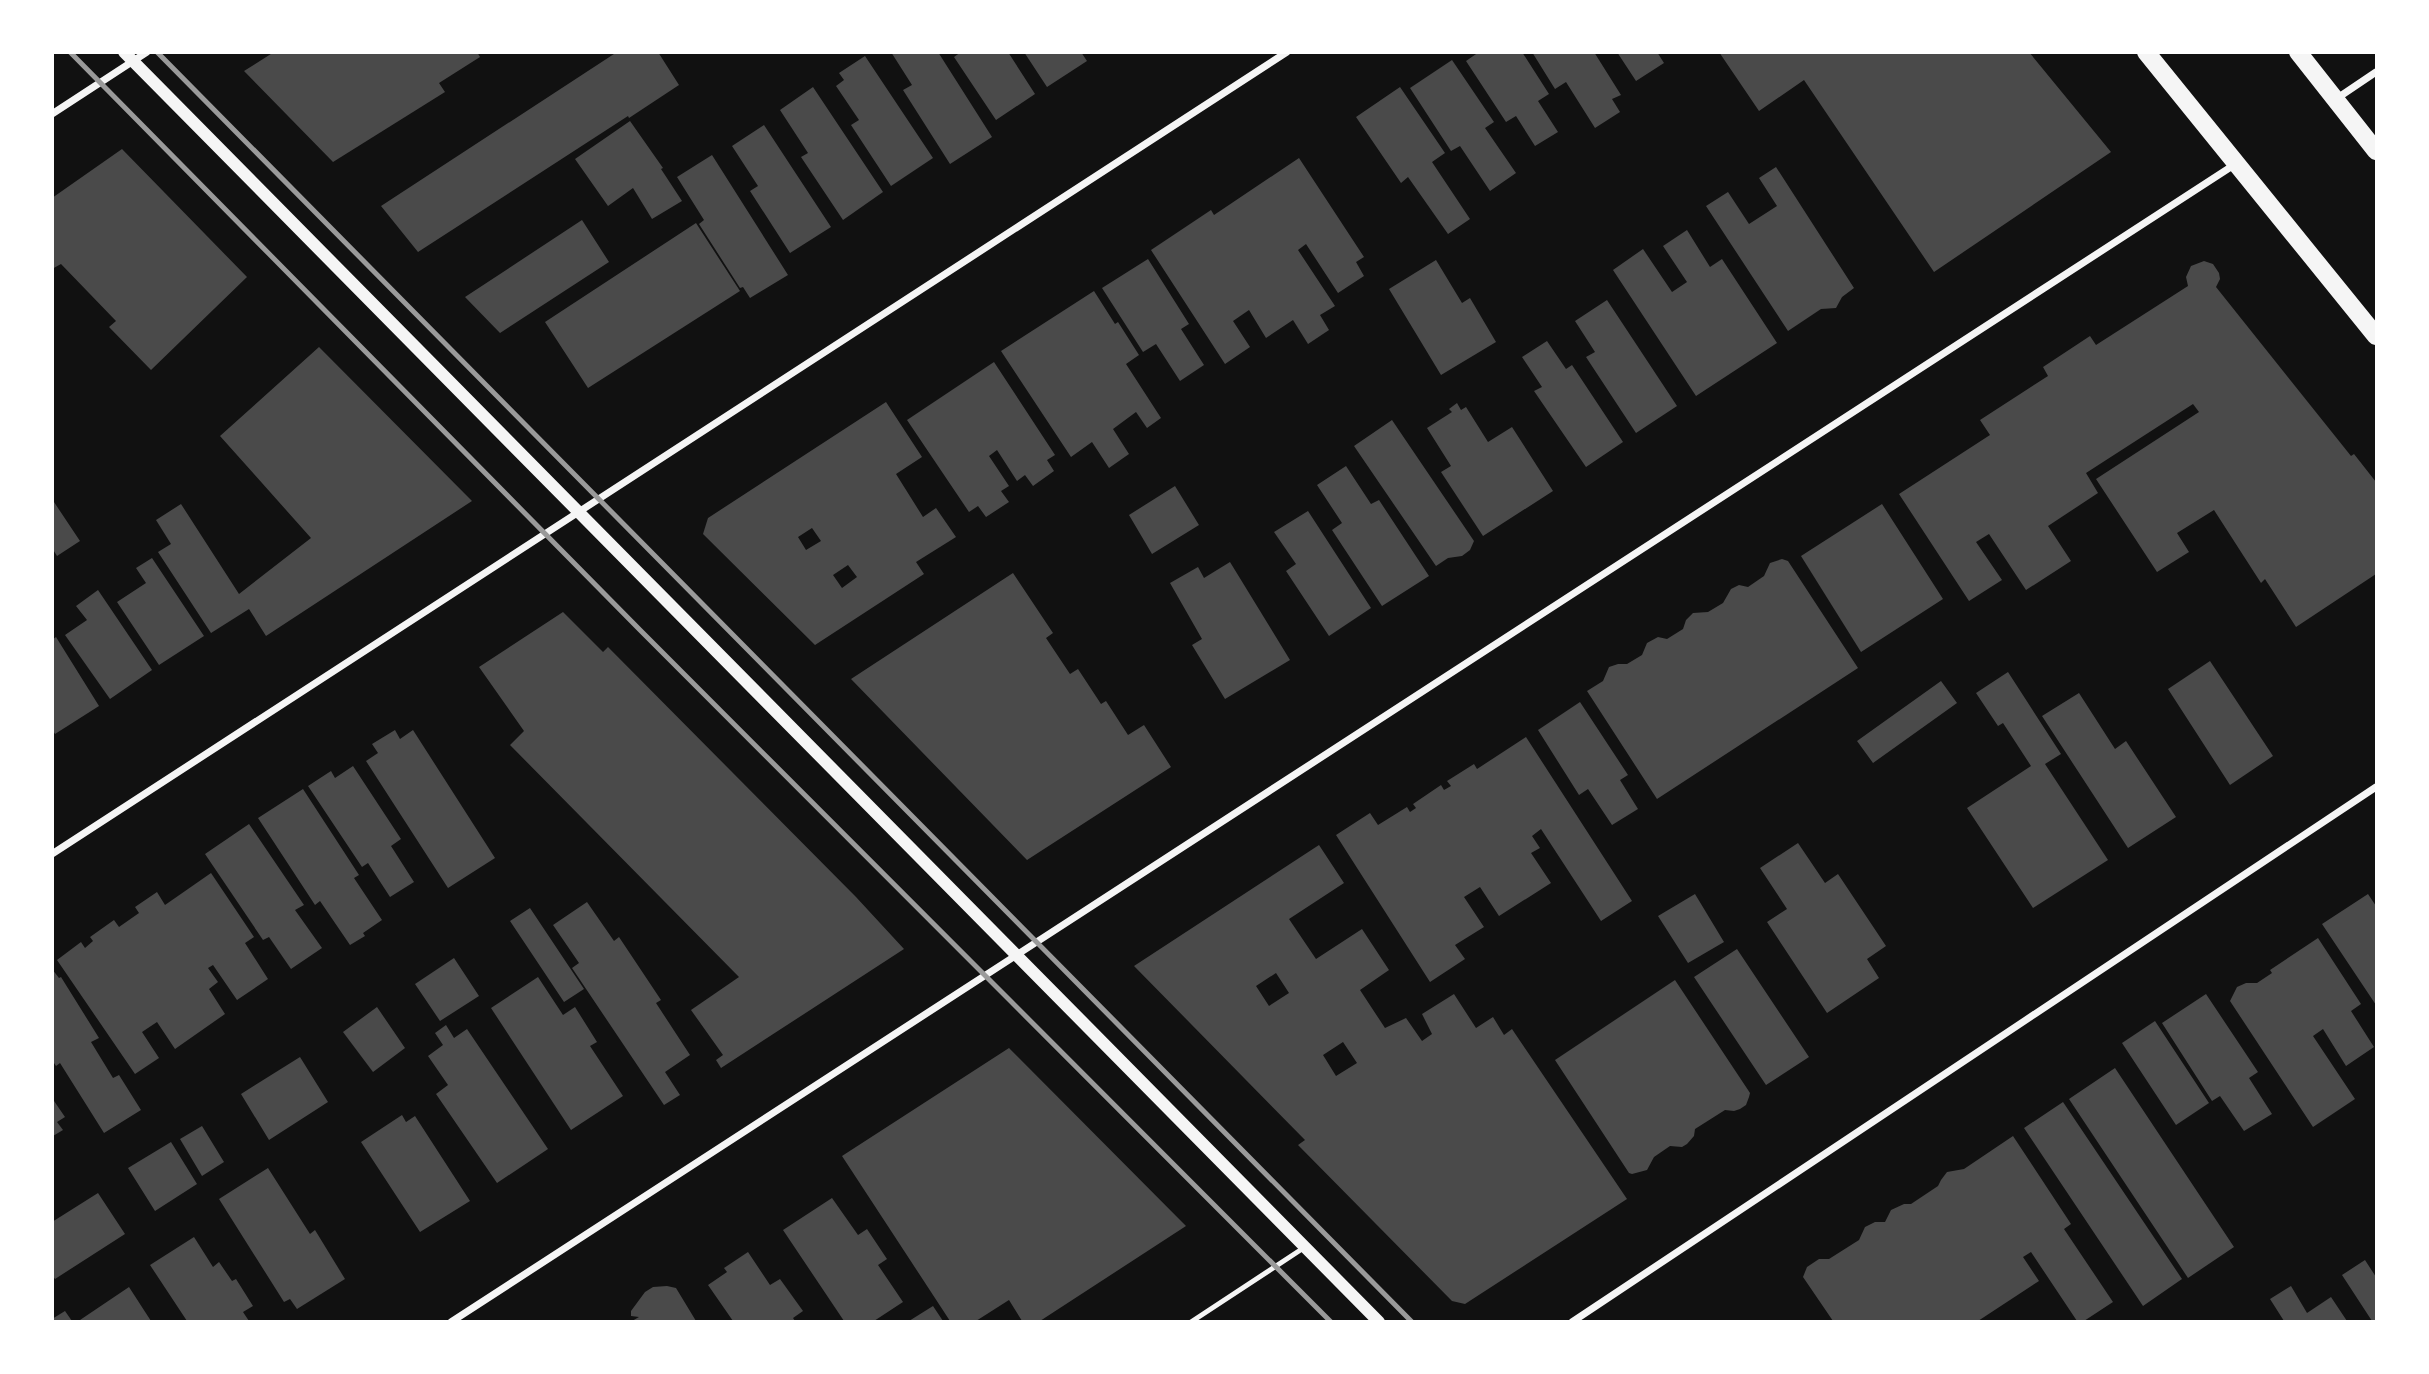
<svg xmlns="http://www.w3.org/2000/svg" width="2429" height="1374" font-family="Literata,serif">
<style>
.building{fill:#4a4a4a;fill-rule:evenodd}
.lines{fill:none;stroke-linecap:round;stroke-linejoin:round}
.service{stroke:#f5f5f5;stroke-width:5}
.minor{stroke:#f5f5f5;stroke-width:7}
.tertiary{stroke:#f5f5f5;stroke-width:12}
.primary{stroke:#f5f5f5;stroke-width:18}
.rail{stroke:#9a9a9a;stroke-width:5}
</style>
<rect width="100%" height="100%" fill="#111"/>
<!-- building -->
<path class="building" d="M274,52h203l3,5 -41,26 6,9 -112,70 -89,-91z
M617,52h41l21,33 -50,33 -1,-2 -210,136 -37,-46z
M891,52h47l54,85 -42,27 -47,-74 9,-5z
M961,52h47l27,42 -39,26 -42,-63z
M1024,52h57l6,9 -40,26z
M1479,52h43l27,42 -11,7 20,31 -23,14 -19,-30 -10,6 -40,-61z
M1532,52h62l27,43 -9,4 8,13 -25,16 -29,-46 -11,7z
M1617,52h40l7,11 -28,18z
M1719,52h310l82,100 -177,120 -130,-192 -45,31z
M865,56l68,102 -42,28 -40,-61 8,-5 -23,-34 8,-6 -5,-7z
M1452,60l42,62 -9,6 31,45 -26,18 -30,-45 -9,5 -41,-63z
M813,87l70,105 -40,28 -42,-63 7,-4 -28,-43z
M1400,87l45,66 -13,9 38,57 -22,15 -40,-57 -7,6 -45,-66z
M630,121l33,47 -2,1 21,32 -30,18 -19,-31 -25,18 -33,-47z
M764,125l67,102 -41,26 -40,-62 8,-5 -26,-40z
M122,149l125,128 -96,93 -42,-43 7,-6 -55,-57 -9,5v-71z
M712,155l76,120 -38,23 -7,-11 -3,1 -41,-64 5,-4 -27,-43z
M1299,158l65,99 -8,5 8,14 -26,17 -32,-49 -8,6 37,56 -15,9 9,15 -21,14 -15,-24 -27,18 -17,-28 -16,11 17,26 -25,17 -74,-114 60,-40 3,5z
M1776,167l78,121 -12,9 -6,11 -15,1 -33,22 -82,-125 22,-14 21,32 28,-18 -18,-28z
M582,220l27,42 -109,71 -35,-36z
M696,223l44,68 -152,97 -43,-66z
M1687,230l23,37 12,-8 55,84 -81,53 -83,-126 30,-21 29,43 15,-10 -24,-36z
M1148,259l41,65 -8,5 23,36 -24,16 -24,-37 -13,8 -41,-64z
M1436,260l26,43 8,-5 26,44 -55,33 -52,-86z
M2204,261l9,3 6,9 1,6 -4,8 135,169 3,-2 22,28v92l-80,53 -31,-48 -4,4 -47,-73 -37,23 12,19 -32,20 -61,-93 103,-67 -6,-8 -107,69 12,20 -50,33 23,35 -45,29 -37,-56 -13,8 26,38 -33,21 -70,-107 91,-59 -10,-15 68,-44 -5,-9 47,-31 6,9 92,-59 -2,-9 5,-11z
M1094,291l21,33 3,-2 21,33 -13,9 35,54 -14,10 -11,-16 -23,17 16,25 -20,14 -17,-26 -21,15 -70,-106z
M1607,300l70,106 -41,27 -50,-76 9,-5 -20,-31z
M1547,341l19,28 6,-4 51,77 -37,25 -52,-76 8,-4 -20,-30z
M319,347l153,154 -206,135 -17,-27 -38,24 -53,-81 13,-8 -15,-24 25,-16 58,90 72,-56 -91,-102z
M994,362l61,93 -8,5 7,11 -21,15 -8,-11 -8,6 -20,-31 -8,6 20,30 -8,5 8,11 -23,15 -8,-11 -9,6 -62,-92z
M886,402l36,55 -26,17 27,43 13,-9 20,29 -40,25 8,12 -109,71 -112,-111 5,-16zM812,528l9,13 -15,9 -8,-13zM848,565l9,12 -15,11 -9,-13z
M1457,403l4,7 5,-3 22,35 24,-15 41,64 -70,45 -42,-64 10,-6 -24,-38 25,-16 -3,-3z
M1392,420l82,121 -4,9 -8,6 -14,2 -12,8 -82,-120z
M1346,466l25,38 8,-4 50,76 -47,30 -50,-76 10,-7 -25,-38z
M1175,486l24,39 -47,29 -23,-39z
M52,499l28,42 -23,15 -5,-8z
M1882,504l61,95 -82,53 -60,-96z
M1308,511l63,97 -42,28 -43,-65 10,-7 -22,-32z
M152,558l52,78 -45,29 -42,-63 29,-19 -10,-15z
M1782,559l6,2 70,107 -201,131 -70,-108 16,-10 6,-14 9,-3h9l15,-9 5,-12 11,-6 9,2 16,-10 3,-9 7,-7 15,-1 15,-9 8,-14 8,-4 9,2 16,-11 6,-13z
M1230,562l60,98 -65,39 -33,-54 10,-6 -32,-56 28,-16 6,11z
M1013,573l40,60 -7,5 24,36 8,-5 23,35 5,-3 22,34 16,-10 27,42 -144,93 -176,-181z
M98,590l54,80 -42,29 -45,-64 22,-15 -11,-14z
M563,612l40,40 5,-5 248,250 48,52 -183,119 -5,-8 7,-5 -32,-45 48,-33 -229,-232 14,-14 -45,-64z
M56,637l43,69 -44,28 -3,-5v-89z
M2210,661l63,95 -43,29 -62,-96z
M2008,672l53,82 -16,10 63,96 -75,48 -66,-100 64,-42 -28,-43 -5,3 -22,-33z
M1941,681l16,22 -84,60 -16,-22z
M2079,693l36,56 11,-8 50,76 -48,31 -86,-132z
M1580,702l48,73 -8,5 18,29 -26,16 -24,-36 -9,6 -41,-65z
M395,730l5,9 13,-9 82,128 -47,30 -82,-127 12,-8 -6,-9z
M1526,737l106,164 -31,20 -60,-92 -9,7 8,12 -9,5 20,30 -52,33 -19,-29 -16,10 20,30 -29,18 10,14 -35,23 -94,-147 34,-22 8,12 29,-18 3,5 6,-4 -3,-4 28,-19 3,5 7,-4 -4,-5 27,-17 3,5z
M353,766l48,73 -10,7 23,36 -24,15 -22,-34 -6,4 -54,-81 23,-15 4,7z
M303,789l56,86 -5,3 28,42 -19,13 2,3 -15,9 -30,-44 -5,4 -57,-87z
M249,824l55,81 -9,5 27,38 -31,21 -22,-32 -6,3 -58,-86z
M1798,843l27,40 13,-9 48,72 -19,13 12,19 -52,35 -60,-91 20,-13 -27,-41z
M1319,845l25,38 -55,36 27,40 46,-30 27,41 -29,20 25,38 21,-10 16,23 10,-7 -10,-20 32,-20 22,34 17,-11 11,18 8,-6 115,170 -162,105 -13,-3 -154,-156 7,-5 -171,-174zM1276,973l13,20 -20,13 -13,-20zM1343,1042l14,21 -21,13 -13,-21z
M211,873l43,64 -9,6 23,36 -31,21 -24,-35 -5,3 10,14 -9,7 16,25 -50,35 -18,-27 -15,10 17,26 -24,16 -78,-114 24,-18 4,6 8,-7 -3,-4 24,-17 5,7 20,-14 -4,-6 22,-15 8,13z
M1695,894l29,48 -36,21 -30,-47z
M2368,894l8,12v99l-54,-81z
M587,902l27,39 5,-4 42,63 -5,3 34,52 -25,17 15,23 -16,10 -92,-137 7,-5 -26,-38z
M530,908l54,81 -20,13 -54,-81z
M2318,938l43,66 -10,7 23,36 -28,19 -23,-37 -10,7 42,63 -42,28 -83,-126 7,-14 9,-4h11l15,-10 -2,-3z
M1737,949l72,108 -43,28 -72,-108z
M454,958l25,38 -39,25 -25,-37z
M52,969l7,9 2,-1 38,61 -8,4 22,36 6,-3 22,35 -37,23 -44,-70 -4,3 -4,-6z
M538,977l25,38 12,-8 22,35 -7,4 33,50 -52,34 -80,-122z
M1675,980l75,113 -1,4 -3,8 -6,4 -6,2 -9,-1 -30,19 -1,7 -7,8 -5,3 -12,-1 -16,11 -7,13 -15,4 -3,-1 -74,-113z
M2206,994l52,78 -9,6 23,36 -28,17 -24,-35 -8,5 -50,-78z
M377,1007l28,41 -32,24 -30,-40z
M2155,1021l54,82 -33,22 -54,-82z
M446,1025l8,13 13,-9 81,120 -51,34 -61,-89 12,-9 -20,-29 15,-11 -8,-12z
M1009,1048l177,178 -146,95h-18l-13,-21 -33,21h-26l-108,-165z
M300,1057l28,45 -59,38 -28,-46z
M2115,1068l119,179 -46,31 -119,-179z
M52,1098l13,19 -8,5 6,8 -10,6z
M2063,1102l119,177 -39,27 -119,-178z
M402,1115l4,7 9,-6 55,85 -50,31 -59,-90z
M202,1126l22,36 -22,14 -22,-37z
M2013,1136l58,88 -7,5 49,73 -29,19h-7l-46,-69 -8,5 16,24 -61,40h-145l-30,-44 4,-10 12,-8h10l30,-19 6,-13 10,-5h10l6,-12 13,-6h7l27,-18 3,-6 6,-8 17,-3z
M171,1142l26,42 -42,27 -27,-43z
M268,1168l42,66 5,-4 30,49 -48,30 -7,-10 -6,3 -65,-103z
M98,1193l27,41 -70,45 -3,-4v-53z
M832,1198l26,37 9,-6 20,30 -9,6 25,37 -29,19h-30l-61,-91z
M194,1237l19,30 6,-5 13,19 4,-2 17,27 -10,6 6,9h-62l-37,-56z
M748,1252l22,33 10,-6 23,32 -10,7 2,3h-62l-25,-36 19,-13 -3,-4z
M2365,1260l11,17v44h-4l-30,-46z
M667,1286l9,2 20,33h-64l7,-4 -8,-1v-5l14,-19 8,-5z
M2291,1286l16,27 24,-16 16,24h-63l-14,-22z
M129,1287l22,34h-70l-1,-1z
M933,1306l10,15h-34z
M65,1311l7,10h-20v-2z"/>
<g class="lines">
<!-- service -->
<path class="service" d="M1191,1322l114,-75"/>
<!-- minor -->
<path class="minor" d="M2336,99l40,-27
M52,114l95,-62
M52,854l1235,-802
M451,1322l1786,-1159
M1572,1322l804,-535"/>
<!-- tertiary -->
<path class="tertiary" d="M124,52l1255,1270"/>
<!-- primary -->
<path class="primary" d="M2146,52l230,284
M2298,52l78,99"/>
<!-- rail -->
<path class="rail" d="M70,52l570,578 691,692
M157,52l1255,1270"/>
</g>
<!-- border -->
<rect width="2429" height="1374" fill="none" stroke="#ffffff" stroke-width="108"/>
</svg>
